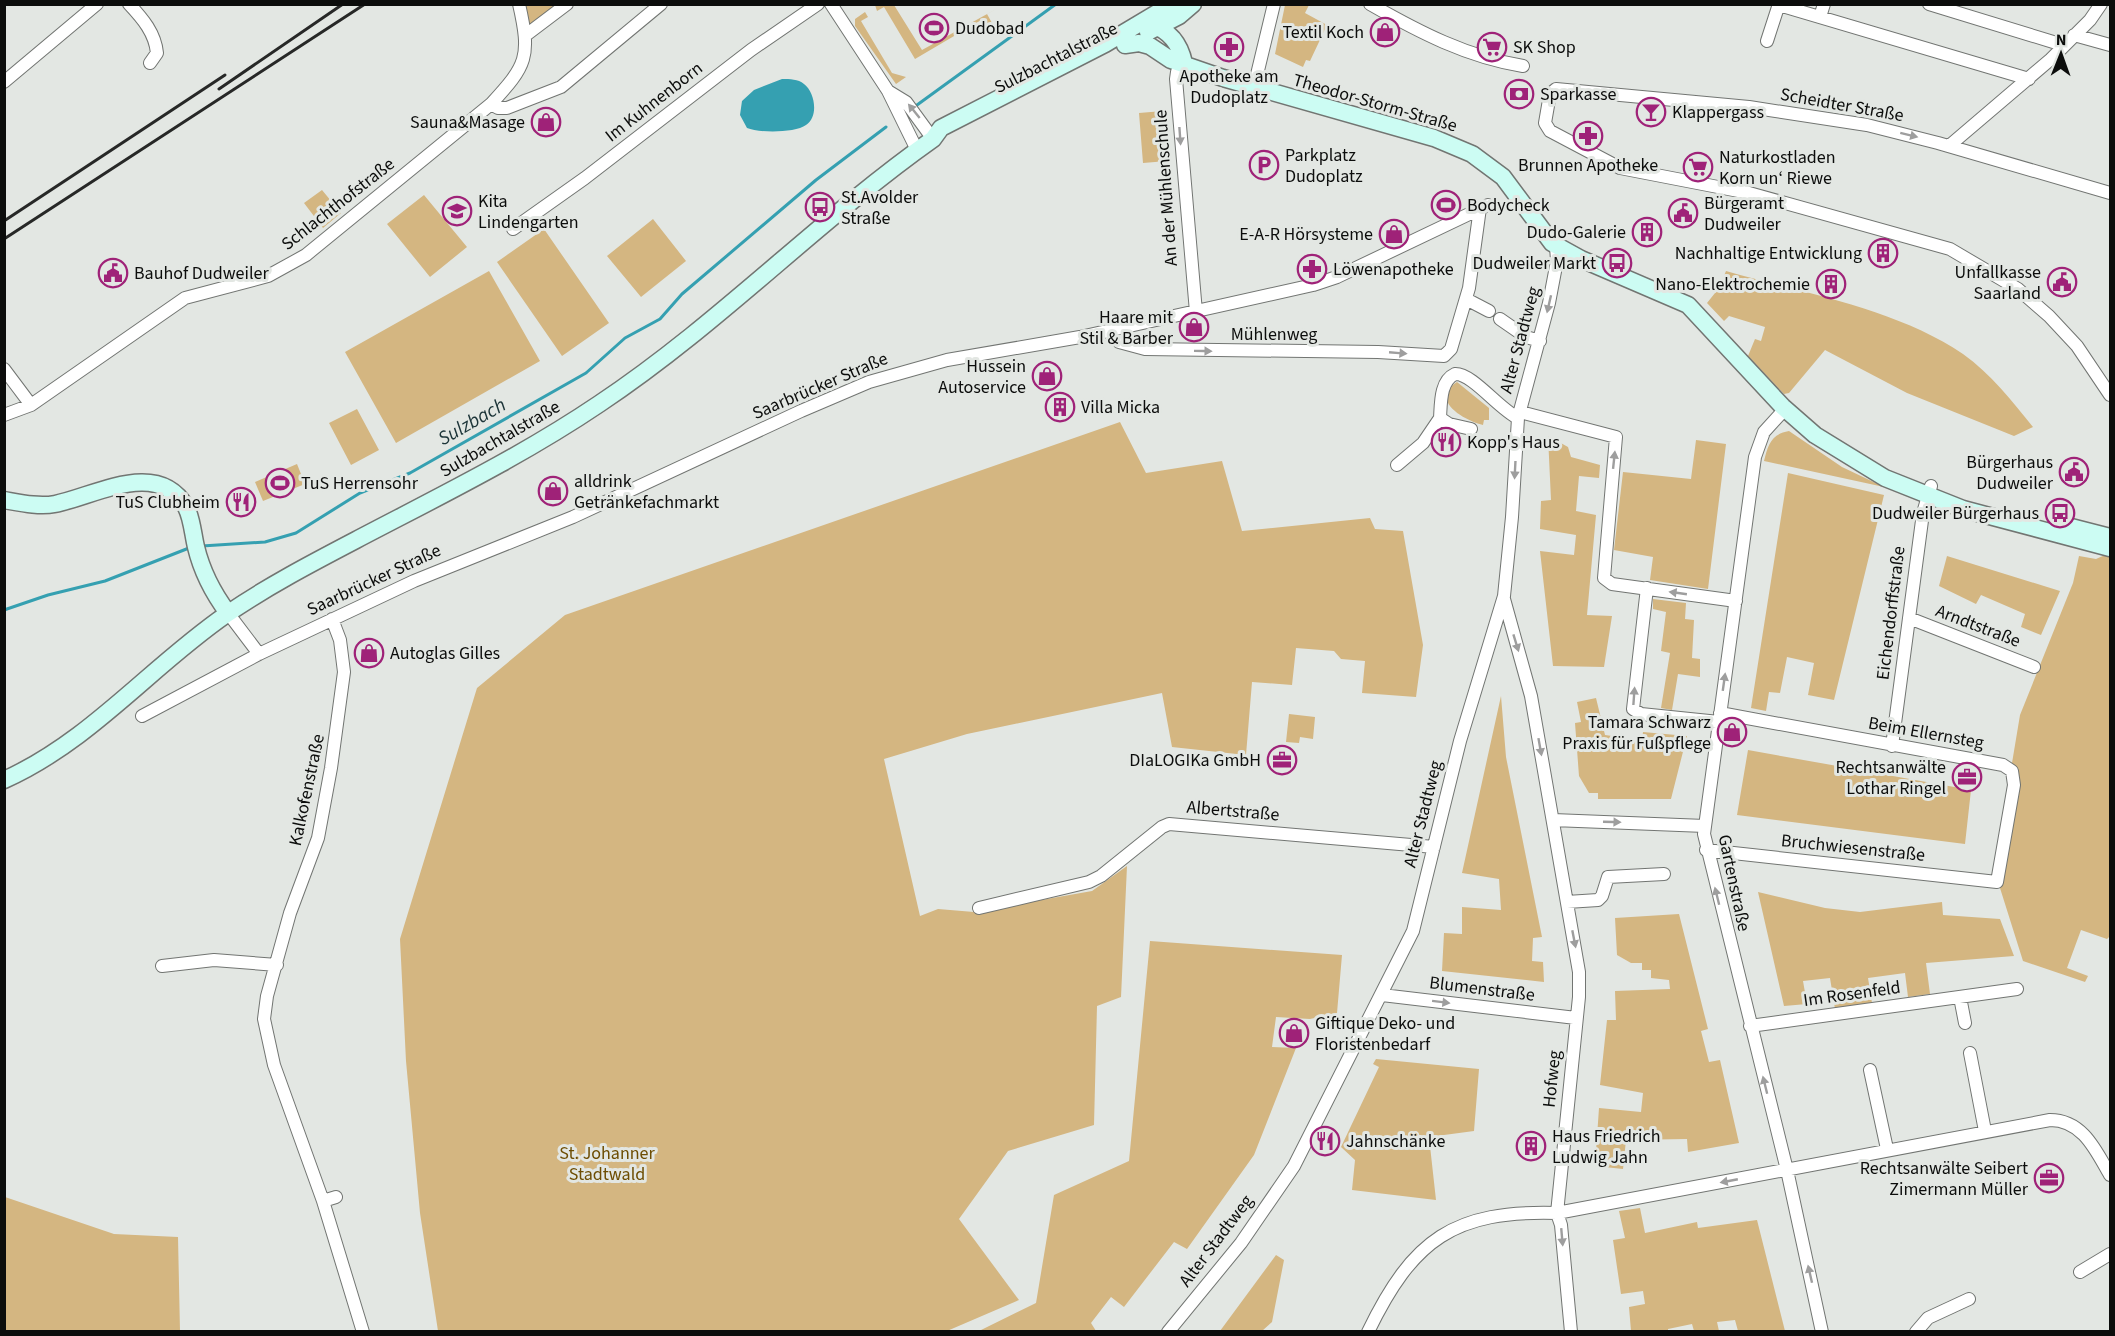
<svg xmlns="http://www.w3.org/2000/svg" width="2115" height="1336" font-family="'Source Sans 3',sans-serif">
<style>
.green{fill:#d4b681}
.water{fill:#35a0b1}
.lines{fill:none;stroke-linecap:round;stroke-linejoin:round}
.stream{stroke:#35a0b1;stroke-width:3}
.street-casing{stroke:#727572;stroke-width:14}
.secondary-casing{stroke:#727572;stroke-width:19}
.street{stroke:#fff;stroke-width:12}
.secondary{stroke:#ccfcf3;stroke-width:16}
.rail{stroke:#272827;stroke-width:3}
.oneway{fill:#9e9e9e}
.labels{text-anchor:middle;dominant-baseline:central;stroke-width:6;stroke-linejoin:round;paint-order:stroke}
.poi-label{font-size:18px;fill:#0c0d0c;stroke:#e3e7e3;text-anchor:start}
.street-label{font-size:18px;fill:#0c0d0c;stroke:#e3e7e3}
.park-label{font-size:18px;fill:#6d4d02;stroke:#e3e7e3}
.water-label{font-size:20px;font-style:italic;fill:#1c3438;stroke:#e3e7e3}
</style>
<rect width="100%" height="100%" fill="#e3e7e3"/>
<!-- green -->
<path class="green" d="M524,4l35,1 -29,22z
M875,5h19l28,45 76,-42 -11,6 5,9 -4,2 -5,-6 -68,40 -31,-52 -7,4z
M1285,5h24l-4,8 22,12 -17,36 -4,-1 -3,7 -28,-13z
M865,12l3,5 -7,4 31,52 14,4 -10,7 -41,-58v-7z
M1163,111l4,50 -24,2 -4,-50z
M322,190l19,23 -18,15 -19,-25z
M424,195l43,52 -37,30 -43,-53z
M653,219l33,42 -45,36 -34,-41z
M544,229l65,94 -47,33 -65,-94z
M489,271l51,90 -144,82 -51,-91z
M1726,271c77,22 171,38 237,83 28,20 49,47 70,73l-19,9 -107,-43 -82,-43 -36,43 -5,1 -36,-38 7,-17 6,2 4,-14 -36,-11 -5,5 -17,-18 12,-15z
M1457,382l32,26v12h-5l-1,5c-17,-4 -55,-24 -26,-43z
M357,409l22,41 -28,15 -22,-42z
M1120,422l26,51 76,-12 20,70 128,-13 5,11 28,2 20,114 -7,52 -54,-4 3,-32 -24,-2 -7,-8 -38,-3 -4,37 -40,-3 -6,73 -74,-8 -10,-54 -195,41 -83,25 36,157 18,-7 36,3 118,-21 35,-25 -6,131 -24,9 -3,119 -86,26 -49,68 60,81 -72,31h-509l-18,-118 -14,-152 -6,-122 77,-251 88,-73z
M1789,431l53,36 42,20 -120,-26c4,-16 7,-27 25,-30z
M1548,436l20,11 3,10 29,8 -1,13 -20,-2 -3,35 20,4 -9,100 25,1 -8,51 -51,-1 -13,-115 34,4 2,-20 -36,-6 1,-28 10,-1z
M1696,440l30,4 -18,145 -58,-9 3,-23 -39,-7 9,-78 68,7z
M297,464l8,20 -42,17 -8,-19z
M1788,473l96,22 -50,205 -26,-5 6,-32 -27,-6 -7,36 -11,-1 -3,19 -15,-3z
M2105,555l5,2v379l-3,3 -26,-9 -14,38 21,8 -3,6 -62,-21 -23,-73 19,-105 -2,-14 -5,-6 8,-48 53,-132 6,-27 17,3z
M1947,556l113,35 -19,44 -20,-8 4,-13 -44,-19 -5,9 -37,-18z
M1653,599l33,4 -1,16 9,1 -2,38 8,1v18l-22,-3 -6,36 -11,-2 9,-55 -9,-2 5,-39 -13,-3z
M1501,696l5,61 36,180 -9,1 -1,23 11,1 1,20 -102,-11 2,-38 18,1v-27l39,3 -2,-31 -37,-6z
M1596,698l9,37 37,5 1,-8 44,4 -16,63h-73v-6h-9l-10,-17 -4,-53 6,-1 -4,-20z
M1289,714l26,3 -2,22 -13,-2 -1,6 -13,-1z
M1748,750l223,40 -6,54 -228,-29z
M1758,892l67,16 35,4 82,-10 1,13 57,4 14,37 -88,7 4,31 -22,3 -3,-24 -37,5 4,25 -37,6 -5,-31 -27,3 4,23 -23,2z
M1679,914l29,115 -7,2 8,31 11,-2 19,83 -51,9 -1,-13 -61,1 -3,29 -28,-3 4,-58 42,4 2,-19 -43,-8 7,-65h9l-1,-29 55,-2 -1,-9 -18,-2v-8h-9v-7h-11l-14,-8 -2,-37z
M1150,941l192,14 -5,58 -27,6 -34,-2 -4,30 24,1 -42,107 -67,94 -13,-7 -50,65 -13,-10 -20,26 5,8h-117l57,-28 18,-108 75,-34z
M1376,1059l103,10 -5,62 -45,6 7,63 -84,-10 3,-30 -14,-13 38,-80 -6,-3z
M5,1197l109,37 64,3 2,94h-175z
M1640,1208l5,25 52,-11 1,6 59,-8 28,111h-47l-3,-11 -18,2 2,9h-25l-2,-7 -24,5v2h-37l-2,-24 16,-3 -2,-13 -22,3 -8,-54 12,-2 -6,-27z
M1276,1255l8,5 -12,62 -10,9h-42z"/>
<!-- water -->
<path class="water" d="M782,79c8,0 16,0 22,5 11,8 15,33 2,41 -11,8 -47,8 -59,3l-7,-13 2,-14 12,-11z"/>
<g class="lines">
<!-- stream -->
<path class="stream" d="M917,105l139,-101
M202,546l63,-4 31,-9 64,-40 50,-20 176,-100 39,-35 35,-19 22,-25 134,-114 70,-53
M4,610l44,-15 57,-14 84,-33"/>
<!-- street casing -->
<g class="street-casing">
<path id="street" d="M129,4c14,15 26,29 28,49l-7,10
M831,4l57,87 29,59
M1370,4c49,28 97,53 153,62
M1929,4l134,41
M1779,5l250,74
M1820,17l4,-13
M526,35l41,-31
M2074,35l36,10
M1767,41l12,-37
M1184,63l-7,9 -1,7 20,233
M4,82l93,-78
M1254,87l20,-83
M888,91l18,11 27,37
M491,104l7,4h9l54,-21 100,-83
M1949,146l102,-87 39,-39 11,-16
M2110,193l-172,-50 -71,-18 -118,-18 -193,-18 -6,5 -5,29 5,8 70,37 129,25 201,56 68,40 31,27 28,30 33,49
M513,229l72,-51 166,-128 67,-46
M1466,299l23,12
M1500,319l26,18 14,4
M1108,331l11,11 26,7 233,3 66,4 7,-7 18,-61 11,-80
M4,369l27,36
M1785,409l-21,23 -9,25 -51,377 83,336 35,162
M1520,412l96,25 -12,141 8,6 124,17
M4,415l27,-10 154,-107 83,-22 38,-21 185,-151c36,-39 40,-47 28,-100
M1471,429l-22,-5 -9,-6c1,-15 0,-37 15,-44 17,-1 44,35 63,44
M1397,465l26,-22 17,-25
M1647,588l-14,121 8,5 78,8
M1504,599l27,97 48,276v25l-22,216 4,12 10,107
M228,613l31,41
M1909,618l125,49
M332,619l8,21 4,32 -13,96 -13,70 -28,75 -23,83 -3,23 10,46 49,136 40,131
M142,716l117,-62 155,-73 159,-64 228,-106 68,-29 78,-22 133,-23 233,-52 24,-8 151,-72
M1892,746l31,-233 8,-27
M1553,820l152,6
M1706,850l291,32 17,-97 -2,-14 -9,-6 -283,-52
M1567,902l31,-2 4,-4 6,-19 56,-3
M979,908l110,-26 12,-6 61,-49 7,-3 265,23
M162,966l52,-6 63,5
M1382,995l194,23
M1960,997l5,26
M1750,1026l267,-37
M1970,1053l15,78
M1870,1070l17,79
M323,1201l13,-4
M2080,1272l30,-18
M1168,1332l73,-89 53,-77 119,-235 47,-190 44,-145 8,-79 6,-99 31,-115 8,-42 -1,-15
M1368,1332c45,-93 86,-122 189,-119l493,-93c33,0 46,31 60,55
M1916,1332l12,-14 41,-19"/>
</g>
<!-- secondary casing -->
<g class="secondary-casing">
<path id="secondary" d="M1152,25c18,6 28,19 32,38
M1148,32l31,-16 14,-12
M1125,45l14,-2 11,3 21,14 52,18 211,60 38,16 31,23 49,66 29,16 107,46 95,102 32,28 70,43 78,31 147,39
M4,500c17,3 35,7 51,4 40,-8 103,-46 131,3 6,11 7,28 10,40 6,25 17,46 32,66
M2071,527l39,10
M4,780c87,-39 147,-114 223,-166 41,-28 85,-51 129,-74 82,-43 166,-84 243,-136 119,-79 218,-183 334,-265l8,-11 164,-84 67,-40"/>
</g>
<!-- street -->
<use href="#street" class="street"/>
<!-- secondary -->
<use href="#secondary" class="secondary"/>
<!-- rail -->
<path class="rail" d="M219,89l124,-85
M4,221l221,-146
M4,239l361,-235"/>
</g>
<!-- one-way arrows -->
<defs><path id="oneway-solid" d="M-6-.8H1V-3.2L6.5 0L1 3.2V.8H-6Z" transform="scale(1.5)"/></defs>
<g class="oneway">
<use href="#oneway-solid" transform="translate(914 111) rotate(-129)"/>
<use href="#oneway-solid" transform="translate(1909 135) rotate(14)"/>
<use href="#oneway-solid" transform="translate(1180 136) rotate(86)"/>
<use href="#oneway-solid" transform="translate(1549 304) rotate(103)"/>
<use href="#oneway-solid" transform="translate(1203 351) rotate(1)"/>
<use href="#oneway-solid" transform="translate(1398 353) rotate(5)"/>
<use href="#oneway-solid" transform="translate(1614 460) rotate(-84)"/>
<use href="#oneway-solid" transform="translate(1515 470) rotate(93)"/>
<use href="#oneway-solid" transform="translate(1678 593) rotate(-172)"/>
<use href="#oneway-solid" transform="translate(1516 643) rotate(73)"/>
<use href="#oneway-solid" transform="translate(1724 682) rotate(-82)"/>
<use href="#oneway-solid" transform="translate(1634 696) rotate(-86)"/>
<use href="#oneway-solid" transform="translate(1540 747) rotate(80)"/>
<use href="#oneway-solid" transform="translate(1612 822) rotate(2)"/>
<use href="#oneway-solid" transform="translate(1717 896) rotate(-104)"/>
<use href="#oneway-solid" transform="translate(1574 939) rotate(79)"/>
<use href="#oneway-solid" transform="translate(1441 1002) rotate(7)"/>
<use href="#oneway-solid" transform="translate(1765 1085) rotate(-104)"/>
<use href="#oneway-solid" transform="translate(1729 1181) rotate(169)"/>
<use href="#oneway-solid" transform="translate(1562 1237) rotate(85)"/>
<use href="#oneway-solid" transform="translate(1810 1274) rotate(-103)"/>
</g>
<!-- icons -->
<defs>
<g id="stadium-ring" transform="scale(1.5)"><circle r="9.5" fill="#e3e7e3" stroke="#9f2278" stroke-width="1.5"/><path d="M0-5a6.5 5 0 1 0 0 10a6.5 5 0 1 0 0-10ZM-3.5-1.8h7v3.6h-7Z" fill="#9f2278"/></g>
<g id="shop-ring" transform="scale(1.5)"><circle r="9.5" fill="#e3e7e3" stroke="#9f2278" stroke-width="1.5"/><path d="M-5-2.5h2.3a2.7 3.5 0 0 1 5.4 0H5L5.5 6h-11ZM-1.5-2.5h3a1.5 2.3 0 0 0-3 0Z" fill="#9f2278"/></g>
<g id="pharmacy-ring" transform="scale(1.5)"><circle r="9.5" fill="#e3e7e3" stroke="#9f2278" stroke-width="1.5"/><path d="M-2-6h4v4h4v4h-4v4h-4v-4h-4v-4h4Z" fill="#9f2278"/></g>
<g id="supermarket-ring" transform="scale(1.5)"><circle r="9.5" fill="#e3e7e3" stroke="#9f2278" stroke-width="1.5"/><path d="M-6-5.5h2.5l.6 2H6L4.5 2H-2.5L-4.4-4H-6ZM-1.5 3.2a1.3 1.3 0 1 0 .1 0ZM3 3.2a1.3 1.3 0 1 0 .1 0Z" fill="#9f2278"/></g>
<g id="bank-ring" transform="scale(1.5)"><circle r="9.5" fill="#e3e7e3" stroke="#9f2278" stroke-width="1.5"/><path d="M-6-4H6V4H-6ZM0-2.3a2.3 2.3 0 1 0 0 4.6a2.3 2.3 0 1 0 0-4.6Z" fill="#9f2278"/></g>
<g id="bar-ring" transform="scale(1.5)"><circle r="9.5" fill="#e3e7e3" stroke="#9f2278" stroke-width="1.5"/><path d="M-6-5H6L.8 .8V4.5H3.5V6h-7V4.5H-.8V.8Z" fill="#9f2278"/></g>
<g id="parking-ring" transform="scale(1.5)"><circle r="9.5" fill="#e3e7e3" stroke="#9f2278" stroke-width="1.5"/><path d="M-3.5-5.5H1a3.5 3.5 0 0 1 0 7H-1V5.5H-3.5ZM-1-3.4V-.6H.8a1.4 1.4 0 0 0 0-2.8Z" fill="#9f2278"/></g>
<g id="bus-ring" transform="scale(1.5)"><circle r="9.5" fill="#e3e7e3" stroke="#9f2278" stroke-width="1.5"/><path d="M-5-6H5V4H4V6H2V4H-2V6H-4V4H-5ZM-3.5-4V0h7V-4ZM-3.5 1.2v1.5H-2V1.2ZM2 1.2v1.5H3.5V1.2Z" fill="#9f2278"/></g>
<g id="school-ring" transform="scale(1.5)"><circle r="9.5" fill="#e3e7e3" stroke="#9f2278" stroke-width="1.5"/><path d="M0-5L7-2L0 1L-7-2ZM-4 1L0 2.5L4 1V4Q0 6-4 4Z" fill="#9f2278"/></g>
<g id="civic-ring" transform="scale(1.5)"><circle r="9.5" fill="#e3e7e3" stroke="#9f2278" stroke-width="1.5"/><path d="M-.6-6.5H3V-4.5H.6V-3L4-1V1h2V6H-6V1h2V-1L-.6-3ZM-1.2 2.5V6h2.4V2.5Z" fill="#9f2278"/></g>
<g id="building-ring" transform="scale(1.5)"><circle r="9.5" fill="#e3e7e3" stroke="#9f2278" stroke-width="1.5"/><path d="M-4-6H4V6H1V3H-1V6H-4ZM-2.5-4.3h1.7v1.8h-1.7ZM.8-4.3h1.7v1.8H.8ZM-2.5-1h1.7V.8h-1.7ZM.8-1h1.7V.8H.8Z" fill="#9f2278"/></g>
<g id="restaurant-ring" transform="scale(1.5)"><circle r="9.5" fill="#e3e7e3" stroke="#9f2278" stroke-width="1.5"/><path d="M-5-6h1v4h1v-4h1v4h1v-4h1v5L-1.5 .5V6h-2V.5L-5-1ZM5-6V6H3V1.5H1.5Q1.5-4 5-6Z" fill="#9f2278"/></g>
<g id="office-ring" transform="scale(1.5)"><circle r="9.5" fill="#e3e7e3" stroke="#9f2278" stroke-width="1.5"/><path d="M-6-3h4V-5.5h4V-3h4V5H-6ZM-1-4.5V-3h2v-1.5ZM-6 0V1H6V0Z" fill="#9f2278"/></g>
</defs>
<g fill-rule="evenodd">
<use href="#stadium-ring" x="934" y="28"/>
<use href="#shop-ring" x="1385" y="32"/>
<use href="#pharmacy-ring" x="1229" y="47"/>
<use href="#supermarket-ring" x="1492" y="47"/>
<use href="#bank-ring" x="1519" y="94"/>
<use href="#bar-ring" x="1651" y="112"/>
<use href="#shop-ring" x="546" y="122"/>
<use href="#pharmacy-ring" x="1588" y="136"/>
<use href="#parking-ring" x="1264" y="165"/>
<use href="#supermarket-ring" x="1698" y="167"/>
<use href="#stadium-ring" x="1446" y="205"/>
<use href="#bus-ring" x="820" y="207"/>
<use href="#school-ring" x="457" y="211"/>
<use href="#civic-ring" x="1683" y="213"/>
<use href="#building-ring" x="1647" y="232"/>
<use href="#shop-ring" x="1394" y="234"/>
<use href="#building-ring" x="1883" y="253"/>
<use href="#bus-ring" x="1617" y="263"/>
<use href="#pharmacy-ring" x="1312" y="269"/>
<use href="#civic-ring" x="113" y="273"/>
<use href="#civic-ring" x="2062" y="282"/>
<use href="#building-ring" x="1831" y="284"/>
<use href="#shop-ring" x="1194" y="327"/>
<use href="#shop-ring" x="1047" y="376"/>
<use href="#building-ring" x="1060" y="407"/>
<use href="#restaurant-ring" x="1446" y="442"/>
<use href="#civic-ring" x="2074" y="472"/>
<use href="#stadium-ring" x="280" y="483"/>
<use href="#shop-ring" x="553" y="491"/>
<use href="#restaurant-ring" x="241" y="502"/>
<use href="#bus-ring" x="2060" y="513"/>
<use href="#shop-ring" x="369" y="653"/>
<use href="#shop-ring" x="1732" y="732"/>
<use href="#office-ring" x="1282" y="760"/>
<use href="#office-ring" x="1967" y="777"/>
<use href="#shop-ring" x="1294" y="1033"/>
<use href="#restaurant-ring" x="1325" y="1141"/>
<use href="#building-ring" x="1531" y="1146"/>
<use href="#office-ring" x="2049" y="1178"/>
</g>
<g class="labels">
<!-- poi labels -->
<g class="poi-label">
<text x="955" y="28">Dudobad</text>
<text x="1364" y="32" text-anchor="end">Textil Koch</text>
<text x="1513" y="47">SK Shop</text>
<text x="1229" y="76" text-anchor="middle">Apotheke am<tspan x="1229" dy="21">Dudoplatz</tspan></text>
<text x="1540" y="94">Sparkasse</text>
<text x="1672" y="112">Klappergass</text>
<text x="525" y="122" text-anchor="end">Sauna&amp;Masage</text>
<text x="1285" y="155">Parkplatz<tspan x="1285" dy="21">Dudoplatz</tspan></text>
<text x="1719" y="157">Naturkostladen<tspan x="1719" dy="21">Korn un‘ Riewe</tspan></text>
<text x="1588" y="165" text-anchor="middle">Brunnen Apotheke</text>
<text x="841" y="197">St.Avolder<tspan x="841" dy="21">Straße</tspan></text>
<text x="478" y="201">Kita<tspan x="478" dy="21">Lindengarten</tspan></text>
<text x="1704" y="203">Bürgeramt<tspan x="1704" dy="21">Dudweiler</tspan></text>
<text x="1467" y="205">Bodycheck</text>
<text x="1626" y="232" text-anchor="end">Dudo-Galerie</text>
<text x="1373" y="234" text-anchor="end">E-A-R Hörsysteme</text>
<text x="1862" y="253" text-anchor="end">Nachhaltige Entwicklung</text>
<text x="1596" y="263" text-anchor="end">Dudweiler Markt</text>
<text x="1333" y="269">Löwenapotheke</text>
<text x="2041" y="272" text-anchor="end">Unfallkasse<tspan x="2041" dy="21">Saarland</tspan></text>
<text x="134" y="273">Bauhof Dudweiler</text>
<text x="1810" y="284" text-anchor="end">Nano-Elektrochemie</text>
<text x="1173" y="317" text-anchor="end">Haare mit<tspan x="1173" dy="21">Stil &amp; Barber</tspan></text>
<text x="1026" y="366" text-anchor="end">Hussein<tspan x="1026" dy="21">Autoservice</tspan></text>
<text x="1081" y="407">Villa Micka</text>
<text x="1467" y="442">Kopp's Haus</text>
<text x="2053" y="462" text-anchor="end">Bürgerhaus<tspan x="2053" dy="21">Dudweiler</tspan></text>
<text x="574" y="481">alldrink<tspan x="574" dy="21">Getränkefachmarkt</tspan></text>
<text x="301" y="483">TuS Herrensohr</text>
<text x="220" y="502" text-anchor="end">TuS Clubheim</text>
<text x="2039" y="513" text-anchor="end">Dudweiler Bürgerhaus</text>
<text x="390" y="653">Autoglas Gilles</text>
<text x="1711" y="722" text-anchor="end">Tamara Schwarz<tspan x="1711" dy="21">Praxis für Fußpflege</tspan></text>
<text x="1261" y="760" text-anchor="end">DIaLOGIKa GmbH</text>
<text x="1946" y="767" text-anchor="end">Rechtsanwälte<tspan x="1946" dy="21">Lothar Ringel</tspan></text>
<text x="1315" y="1023">Giftique Deko- und<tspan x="1315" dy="21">Floristenbedarf</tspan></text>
<text x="1552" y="1136">Haus Friedrich<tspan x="1552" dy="21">Ludwig Jahn</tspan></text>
<text x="1346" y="1141">Jahnschänke</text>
<text x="2028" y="1168" text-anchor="end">Rechtsanwälte Seibert<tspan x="2028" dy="21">Zimermann Müller</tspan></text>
</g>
<!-- street labels -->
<g class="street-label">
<text transform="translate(1056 58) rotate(-27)">Sulzbachtalstraße</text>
<text transform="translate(654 102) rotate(-38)">Im Kuhnenborn</text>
<text transform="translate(1375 103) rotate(16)">Theodor-Storm-Straße</text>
<text transform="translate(1842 105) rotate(10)">Scheidter Straße</text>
<text transform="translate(1166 188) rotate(-94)">An der Mühlenschule</text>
<text transform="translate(338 204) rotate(-38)">Schlachthofstraße</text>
<text x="1274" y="334">Mühlenweg</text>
<text transform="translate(1520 340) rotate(-75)">Alter Stadtweg</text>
<text transform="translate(820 386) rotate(-23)">Saarbrücker Straße</text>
<text transform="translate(500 439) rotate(-30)">Sulzbachtalstraße</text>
<text transform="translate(374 580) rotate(-25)">Saarbrücker Straße</text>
<text transform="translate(1891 613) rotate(-83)">Eichendorffstraße</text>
<text transform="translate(1978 626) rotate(21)">Arndtstraße</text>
<text transform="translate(1926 733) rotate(10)">Beim Ellernsteg</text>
<text transform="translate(307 790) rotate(-78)">Kalkofenstraße</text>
<text transform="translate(1233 811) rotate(5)">Albertstraße</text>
<text transform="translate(1423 814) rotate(-76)">Alter Stadtweg</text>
<text transform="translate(1853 848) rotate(6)">Bruchwiesenstraße</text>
<text transform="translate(1734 883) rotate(78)">Gartenstraße</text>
<text transform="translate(1482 989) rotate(7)">Blumenstraße</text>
<text transform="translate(1852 994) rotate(-8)">Im Rosenfeld</text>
<text transform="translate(1552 1079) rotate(-84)">Hofweg</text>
<text transform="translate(1216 1241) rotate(-53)">Alter Stadtweg</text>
</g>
<!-- park labels -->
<g class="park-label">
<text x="607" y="1153">St. Johanner<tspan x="607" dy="21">Stadtwald</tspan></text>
</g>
<!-- water labels -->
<g class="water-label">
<text transform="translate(472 422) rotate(-30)">Sulzbach</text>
</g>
</g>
<!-- border -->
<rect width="2115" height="1336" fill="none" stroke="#0c0d0c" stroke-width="12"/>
<!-- north arrow -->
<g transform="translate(2061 54) rotate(1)" stroke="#e3e7e3" stroke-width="4.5" paint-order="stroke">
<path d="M0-4.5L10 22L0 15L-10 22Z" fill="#0c0d0c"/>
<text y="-9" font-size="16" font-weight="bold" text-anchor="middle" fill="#0c0d0c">N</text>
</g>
</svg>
